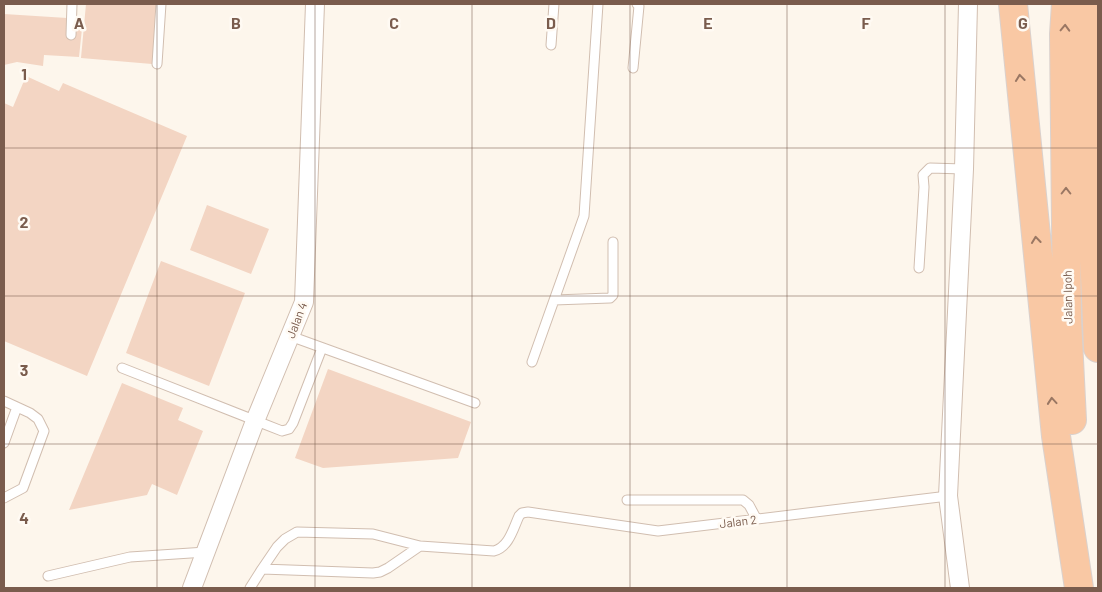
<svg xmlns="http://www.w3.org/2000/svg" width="1102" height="592" font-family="Barlow,sans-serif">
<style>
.building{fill:#f3d5c3}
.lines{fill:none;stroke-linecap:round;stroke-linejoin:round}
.service-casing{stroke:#d1beb0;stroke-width:11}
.minor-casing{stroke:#d1beb0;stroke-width:20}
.trunk-casing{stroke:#dad1cd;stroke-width:30}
.service{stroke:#fff;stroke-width:9}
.minor{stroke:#fff;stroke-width:18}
.trunk{stroke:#f9c8a4;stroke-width:28}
.oneway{stroke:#9a7763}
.grid{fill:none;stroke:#7a5c4d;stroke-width:1;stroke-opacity:0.55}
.labels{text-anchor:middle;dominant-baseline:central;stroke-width:5;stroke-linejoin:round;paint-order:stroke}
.street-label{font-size:12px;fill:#7a5c4d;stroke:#fffaf3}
.grid-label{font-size:16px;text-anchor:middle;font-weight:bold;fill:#7a5c4d;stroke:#fffaf3;stroke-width:5;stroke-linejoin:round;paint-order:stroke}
</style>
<rect width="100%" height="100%" fill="#fdf6ec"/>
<!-- building -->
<path class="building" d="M86,4h71l-5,60 -71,-6z
M4,14l79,5 -4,38 -35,-2 -1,11 -26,-4 -13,3z
M26,76l33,15 4,-8 124,53 -100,240 -83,-35v-238l9,4z
M207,205l62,24 -18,45 -61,-24z
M161,261l84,32 -36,93 -83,-33z
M328,369l143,53 -13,36 -135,10 -28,-10z
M122,383l61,25 -5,12 25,11 -26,64 -25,-11 -5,11 -78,15z"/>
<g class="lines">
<!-- service casing -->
<g class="service-casing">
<path id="service" d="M71,35l1,-31
M551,45l3,-41
M157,64l4,-60
M633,68l6,-62 -2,-2
M919,268l5,-81 -1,-12 7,-7 34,1
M554,300l56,-2 3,-3v-53
M290,336l185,67
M532,362l52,-146 14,-212
M122,368l160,63 7,-2 4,-6 29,-75
M4,401l26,12 8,6 6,12 -21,57 -19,10
M4,443l13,-36
M627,500h116l6,5 7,13
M262,569l15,-22 8,-8 12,-7 76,2 47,12
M48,576l82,-19 76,-5
M250,588l12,-19 111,4 7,-1 8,-4 32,-22 74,5c15,-4 19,-22 25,-35l3,-3 6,-1 130,19 290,-35"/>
</g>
<!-- minor casing -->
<g class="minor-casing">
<path id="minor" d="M192,588l63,-167 49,-119 11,-298
M960,588l-12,-92 16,-327 4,-165"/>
</g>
<!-- trunk casing -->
<g class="trunk-casing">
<path id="trunk" d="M1013,4l43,432 23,152
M1066,4l-2,30 3,285 5,101
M1093,4l-2,34 1,165 6,145"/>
</g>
<!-- service -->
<use href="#service" class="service"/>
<!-- minor -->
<use href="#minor" class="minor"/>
<!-- trunk -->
<use href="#trunk" class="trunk"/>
</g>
<!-- one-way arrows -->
<defs><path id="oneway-chevron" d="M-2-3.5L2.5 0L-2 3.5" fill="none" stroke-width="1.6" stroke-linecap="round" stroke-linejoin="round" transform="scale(1.25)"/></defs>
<g class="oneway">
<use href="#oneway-chevron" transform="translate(1065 28) rotate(-88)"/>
<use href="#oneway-chevron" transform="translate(1020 78) rotate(-96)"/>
<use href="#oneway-chevron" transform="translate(1066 191) rotate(-90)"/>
<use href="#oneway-chevron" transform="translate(1036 240) rotate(-96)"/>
<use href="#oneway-chevron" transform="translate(1052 401) rotate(-95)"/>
</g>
<!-- grid -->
<path class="grid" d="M157,4v584M315,4v584M472,4v584M630,4v584M787,4v584M945,4v584M4,148h1094M4,296h1094M4,444h1094"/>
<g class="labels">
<!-- street labels -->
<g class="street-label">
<text transform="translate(1067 297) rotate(-91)">Jalan Ipoh</text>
<text transform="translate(296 320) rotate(-69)">Jalan 4</text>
<text transform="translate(738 521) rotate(-7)">Jalan 2</text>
</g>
</g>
<g class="grid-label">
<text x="79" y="29">A</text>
<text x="236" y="29">B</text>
<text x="394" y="29">C</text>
<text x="551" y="29">D</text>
<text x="708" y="29">E</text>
<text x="866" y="29">F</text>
<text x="1023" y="29">G</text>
<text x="24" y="80">1</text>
<text x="24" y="228">2</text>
<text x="24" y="376">3</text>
<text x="24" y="524">4</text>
</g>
<!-- border -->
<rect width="1102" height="592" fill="none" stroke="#7a5c4d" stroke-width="10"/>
</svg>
